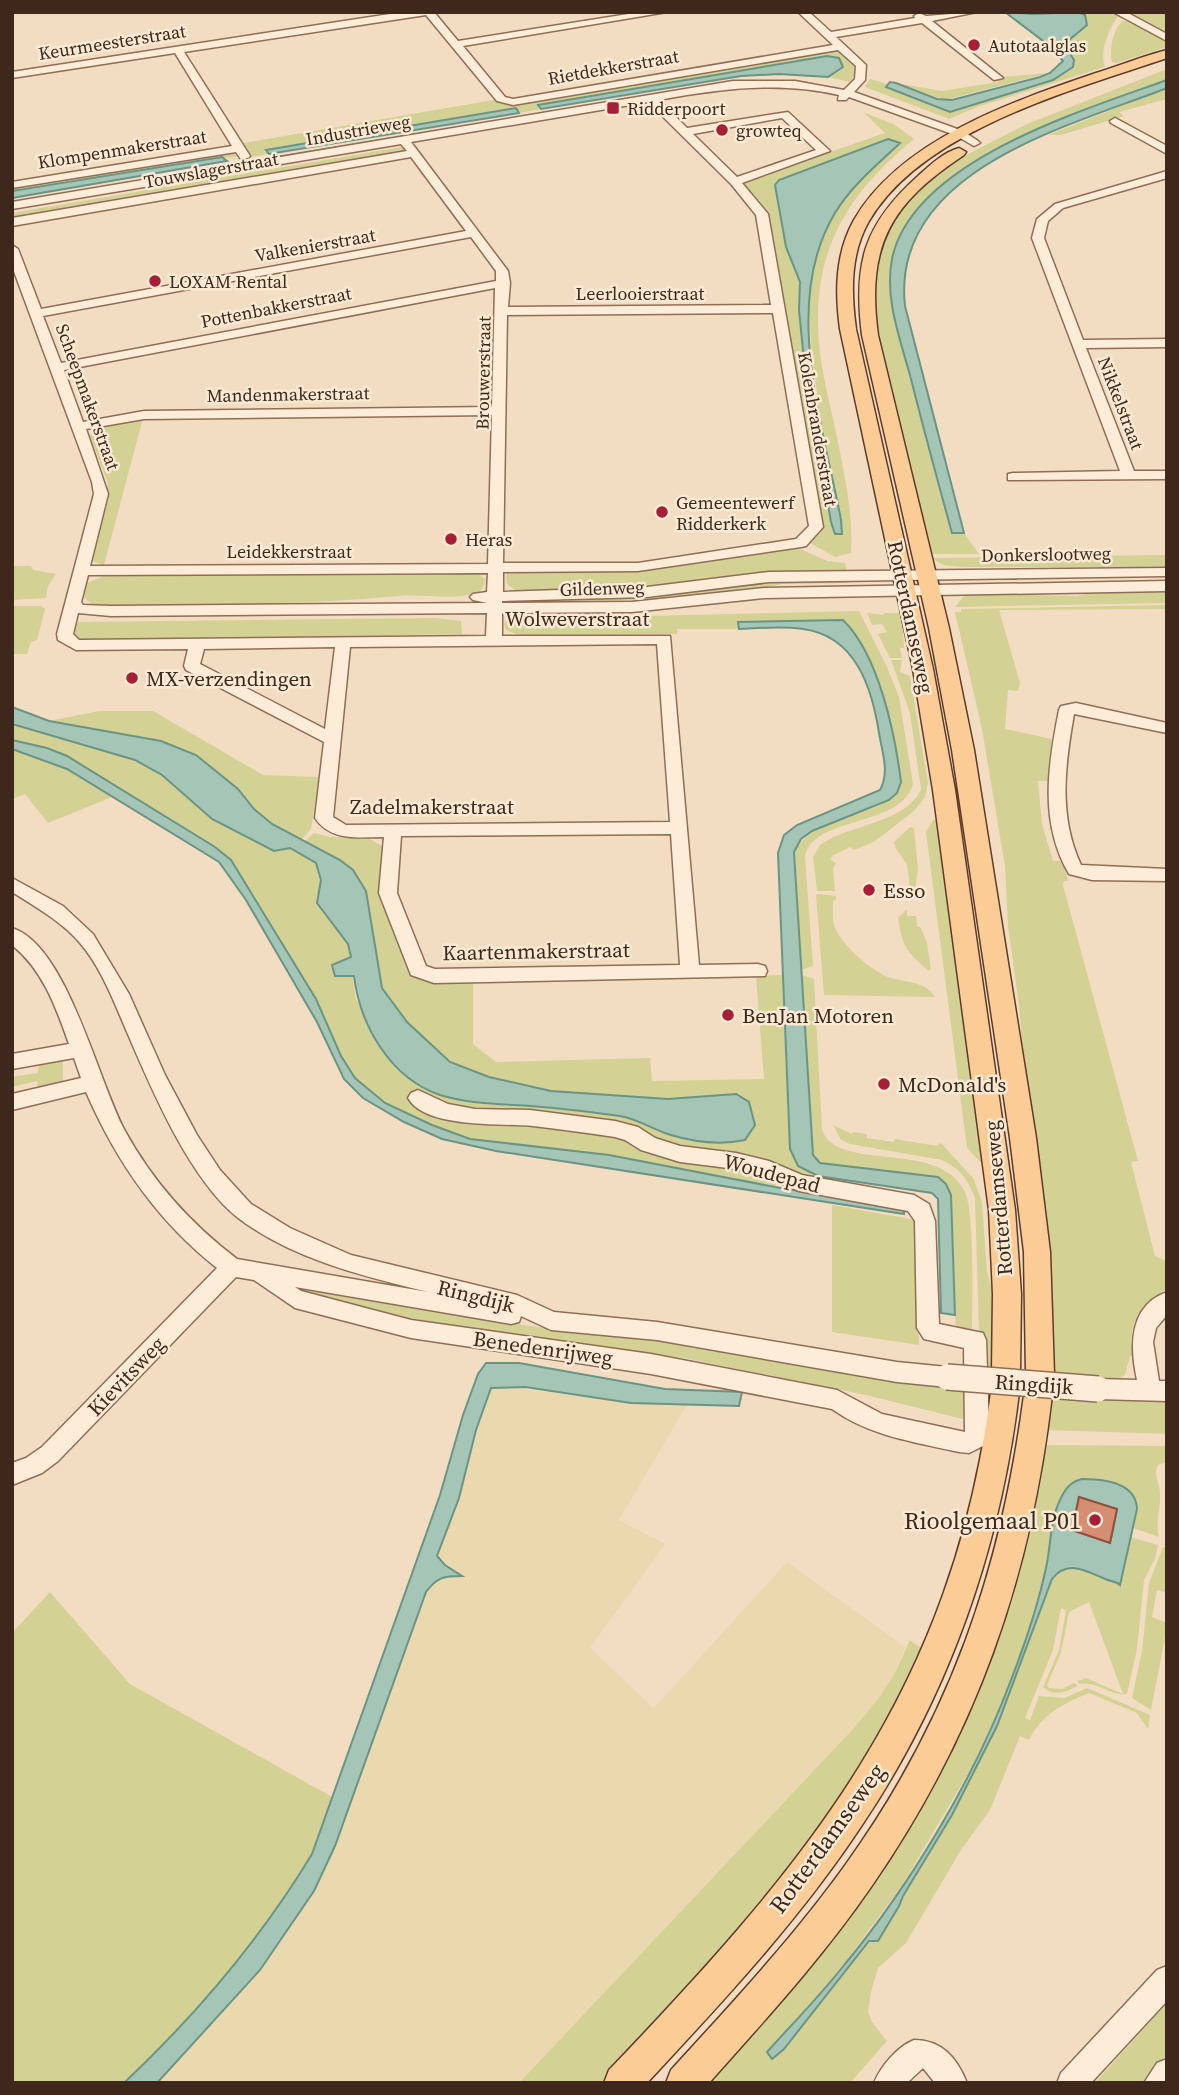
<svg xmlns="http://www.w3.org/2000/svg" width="1179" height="2095" font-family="'Source Serif 4',serif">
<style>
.farmland{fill:#ead8ae}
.green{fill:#d3d194;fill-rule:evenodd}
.water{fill:#a5c5b7;stroke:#6a9584;stroke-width:2;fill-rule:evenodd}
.building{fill:#d68e73;stroke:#924f39;stroke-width:2}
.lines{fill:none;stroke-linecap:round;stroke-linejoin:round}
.minor-casing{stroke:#906d56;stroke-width:3}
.major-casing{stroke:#5d3b2b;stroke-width:3}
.minor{fill:#fdecd7;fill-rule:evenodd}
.major{fill:#fbcc96;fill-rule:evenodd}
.minor-bridge-casing{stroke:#906d56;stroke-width:28;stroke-linecap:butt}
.minor-bridge{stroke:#fdecd7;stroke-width:25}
.poi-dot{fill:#a61f34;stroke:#fae9d3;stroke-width:2.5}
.labels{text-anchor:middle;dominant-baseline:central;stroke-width:5;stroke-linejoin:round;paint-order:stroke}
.far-street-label{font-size:18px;fill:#3e281c;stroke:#fae9d3}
.far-poi-label{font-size:18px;fill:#3e281c;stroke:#fae9d3;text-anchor:start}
.street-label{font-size:21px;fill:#3e281c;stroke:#fae9d3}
.poi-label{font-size:21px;fill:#3e281c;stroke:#fae9d3;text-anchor:start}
.near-poi-label{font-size:24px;fill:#3e281c;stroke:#fae9d3;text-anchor:end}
.near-street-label{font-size:24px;fill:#3e281c;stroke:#fae9d3}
</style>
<rect width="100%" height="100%" fill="#f3ddc2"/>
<!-- farmland -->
<path class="farmland" d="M501,1386l130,17 56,2 -68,115 46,24 -75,104 64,60 133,-146 118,85 -9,24 -15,24 -26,32 -336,356h-362l103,-113 54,-79 21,-45 91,-254 9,-12 9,-4h17l-24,-20 22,-58 27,-100 5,-10z"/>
<!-- green -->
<path class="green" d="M1072,12h41l6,3c-10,13 -20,37 -14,52l-125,39 -31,13 -84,-32 5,-8 18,5 -2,3 64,25 90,-28 34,-24 -9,-14 2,-5 13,-8 -2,-21z
M1126,12h41v21z
M1122,21h6l39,20v6l-50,16 -5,-1c-3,-12 1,-32 10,-41z
M836,50h8l14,19 -8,13 -22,-5 13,-8 -25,-11 -277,47 2,4 -22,4 -3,-5 -249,41 2,5 -18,3 -7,-14 255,-44 12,5z
M1167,69v11c-94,35 -282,85 -276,211 1,27 12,56 19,82 14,54 28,107 42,160h12l15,21h-49l-58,-245 5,-51 11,-28 26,-38 54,-38 59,-30z
M1049,73l-104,27 -49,-17 46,8 56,-9v-4l4,-1z
M1167,88v11l-48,13 5,4 -63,19h-13z
M863,112l30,12 21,15c-72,59 -105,119 -94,214 4,31 13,63 19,94 7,36 14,69 12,106l-16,4 -25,-14 11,-11 1,-8 -55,-306 -2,-7 -23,-25 4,-5 139,-48zM887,139l13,4c-23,22 -49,43 -65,71 -37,62 -25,125 -16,193 5,42 11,85 16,127l-29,-154 -7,-70 1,-28 -14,-35 -7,-67z
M407,146l3,4 -9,2 -389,67v-6z
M222,152l13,2 2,3 -29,2 -196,32v-4z
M143,418l-39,147 -12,-4 16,-78 -18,-47 5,-9z
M798,548l29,13 18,2 2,9 -139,6 -79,11 -103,3 -11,-2 -8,-6 -1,-7 2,-3 18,-2 127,-2z
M1167,555v12h-205l-19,-2 -12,-7z
M12,566h19l2,4 23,4 -8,12 -2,12 -34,2z
M467,573l13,2 5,4c0,8 -4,13 -12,15 -23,6 -50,0 -74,2 -98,9 -195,10 -293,11l-11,-1 -12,-9 2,-13 19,-8z
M848,577l1,6 -66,1 -99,16 -56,5h-103l1,-5 83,-2 129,-16z
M1167,591v12l-212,4 8,-10 9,-3 105,2 16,-4z
M1167,605v4l-168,1 21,73 -2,8 -10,-1 -3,39 47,10 -4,42h-10l4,43 11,37h10l5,20h-4l-1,4 75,276 -7,1 24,94 12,5v27c-27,22 -40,31 -34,68h-3l-5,19 -47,25 89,-1v35l-120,-4 3,-55 -31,-370 -11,-79 -3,-60 -23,-137 -27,-117h6v-3z
M12,606h29l4,3 -8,31 -6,2 -4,12h-14l-1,3z
M859,611l28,56 12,30 14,87c-12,44 -100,31 -108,73l8,109 -12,4 -6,-122 17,-17 71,-28 17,-28c-7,-47 -22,-121 -57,-154l-104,1v7h-62v5l-158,1 -13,-5 -2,-6 2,-5z
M867,613l17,2v-2h18l2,35h-4l2,10h-12l-12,-24 9,-2 -5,-8 -10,1z
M436,618l25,3 1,13 -376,7 -14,-5 3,-14z
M891,660h11l-2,12 10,4 18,107 -3,14 -10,13 -41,32 -20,8 -4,-3 -18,9 -1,4 5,3 -3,6 2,22h-18l-4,-34 7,-12c27,-20 87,-22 101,-56l-11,-76z
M99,711h54l110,64 56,2 -8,52 -10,11 -39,-23 -24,-28 -77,-48 -112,-20z
M12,724l123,36 27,15 50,44 62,32 16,-3 26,15 5,17 -4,23 31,41 8,56 122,104 55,2 91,11 47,18 65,-41 -68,5 -117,-8 -62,-14 -39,-15 -43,-40 -25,-34 -7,-34 -5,-45 -11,-31 -19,-18 -36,-18 10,-9 16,4 38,1 14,8 31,129 19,8 41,-1v62l23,18 154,-4 2,23 112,-2 -8,-103 26,-1 6,143 10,48 20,10 -11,5 -28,-3 -4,9 -166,-32 -139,-16 -38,-14 -47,-22 -30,-25 -14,-22 -25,-57 -85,-139 -16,-13 -148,-91 -20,-8 -35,-8z
M12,749l55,20 45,28 -64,26 -23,-29 -13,5z
M933,820h7l46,348 -19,-20 -41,-316z
M910,827l4,1 4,41 -3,20h-5l-3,-25 -11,-15 -2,-7z
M818,894l18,2v4l-3,1c0,7 -1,20 2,27 7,17 37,44 56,50 17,5 34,3 44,19l-111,-2 -8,-100z
M907,909v7h9l1,10 4,2 6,15 4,26 -2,2c-22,-18 -27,-25 -31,-53z
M802,975l12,4 8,151c16,43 115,9 142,60 11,18 8,114 8,139l-16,2 -5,-136 -5,-11 -9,-7 -117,-14 -7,-8z
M63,1060v23l-25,6 -1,-8 -25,6v-10l26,-4 1,-9z
M833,1125l19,9 1,-2 14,2v4l27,4 1,-3 42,7 4,-3 32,35 9,24 5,70 11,39 -8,114 -10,-59 -5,-168c-7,-19 -15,-29 -33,-38l-92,-16 -9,-4z
M832,1205l84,15 3,125 -87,-13z
M317,1287c71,15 142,29 214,39 49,7 99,9 148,16 98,14 194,44 293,45l-1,34 -105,-26 -177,-36 -280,-40 -106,-25 -4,-6z
M1046,1445l121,1v16l-9,3c-5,9 1,17 2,27 1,18 -5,26 -1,45l-26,-9 4,-19 -61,-28 -8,4 -10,18 -12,65 -24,83 -20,52 -29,62 -72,122 -128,172 11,-10 85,-108 9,-1 21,-33 4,-11 49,-81 45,-89 55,-147c15,-19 35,-9 52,0 6,3 11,2 16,6l10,-48 28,8 -3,14 -11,21 -7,69 -10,45c-16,3 -30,-14 -47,-10l-3,-3 9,-3 37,16 -34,-92 -20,10 -8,41 -14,32 2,3 13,1 12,-6 4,3c-12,6 -24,11 -35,1l16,-37 7,-40 -5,-2 -8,42 -28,68 5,2 9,-24 26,2 22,-10 63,27 -2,14 -11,-16 -48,-20c-26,11 -47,21 -60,47l-9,-4 -30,74 -29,40 -55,93 -28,25 -7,24 -3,20 4,10 15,19 -37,42h-143l274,-401 36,-99 22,-91z
M1163,1547l4,1v45l-10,-3 -5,27 15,6v4l-16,83 -19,-12 10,-47 7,-68z
M50,1592l80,92 204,114 -22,56 -62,94 -34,42 -92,93h-112v-450z
M910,1640l12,9 -46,98 -98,143 -174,193h-85l336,-356 26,-32 15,-24z
M1167,2003v51l-25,29h-47z"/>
<!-- water -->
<path class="water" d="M1005,12l29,2 44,-2 7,3 2,10 -19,16 -3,5 9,14 -1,7 -20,13 -103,32 -64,-25 4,-5 6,1 41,16 15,1 88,-23 10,-4 13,-12 -12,-14z
M827,56l12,2 4,9 -15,10 -49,-3 -38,2 -200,33 -3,-4z
M1167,80v8c-97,38 -277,82 -262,218l59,227h-12c-14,-51 -28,-102 -41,-154 -10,-38 -27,-80 -19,-120 20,-98 192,-149 275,-179z
M516,108l3,5 -250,41 -3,-4z
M888,139l12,4c-23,22 -49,43 -65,70 -54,89 -12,212 6,307l1,14h-7l-4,-12 -25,-142 -7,-70 1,-28 -14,-35 -11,-62 4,-5z
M222,157l5,4 -215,37v-7z
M843,620c36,35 52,114 58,162l-4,11 -8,7 -77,31 -11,8 -7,13 19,303 7,8 118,14 8,7 5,11 4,120 -14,-2 -3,-114 -6,-6 -114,-17 -20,-10 -8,-17 -12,-296 6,-18 13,-10 83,-35c10,-18 2,-38 -1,-57 -7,-45 -23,-97 -76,-104 -21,-3 -43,-1 -64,0l-1,-7z
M12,707l37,14 112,20 35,14 42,34 16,20 18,15 68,36 13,10 13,21 16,97 25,34 43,40 39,15 62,14 117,8 68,-5 13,8 6,23 -10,15c-24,5 -51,2 -74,-5 -17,-5 -33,-16 -51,-19 -29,-4 -60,-8 -90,-10 -30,-2 -61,-2 -90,-11 -50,-17 -80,-70 -86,-119h-19l-3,-11 19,-8 -3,-13 -31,-41 4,-23 -5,-17 -26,-15 -16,3 -62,-32 -50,-44 -27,-15 -123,-36z
M12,740l35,8 20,8 148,91 16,13 85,139 25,57 14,22 30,25 47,22 38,14 139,16 166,32 129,20v7l-408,-63 -54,-12 -38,-17 -41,-24 -19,-19 -27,-57 -71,-122 -27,-38 -152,-93 -55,-20z
M486,1363h33l146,26 77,3 -3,14 -108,-3 -106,-16 -34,1 -15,42 -17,68 -22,58 8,9 17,11c-18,0 -25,1 -36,16l-91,254 -21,45 -54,79 -103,113h-33c73,-69 136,-143 188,-229l128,-359 23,-80 15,-41z
M1082,1479c20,0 54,3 55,30l-17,76c-4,-4 -8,-3 -15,-6 -18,-8 -38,-20 -53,0l-55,147 -45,89 -49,81 -4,10 -21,35h-9l-85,108 -12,10 -5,-7c26,-29 54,-57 78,-88 66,-80 130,-187 166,-284 14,-36 27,-75 35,-112 5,-22 4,-48 14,-68 5,-11 10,-18 22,-21zM1079,1497l38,13 -7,33 -38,-13z"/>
<!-- building -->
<path class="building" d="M1079,1497l38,12 -7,34 -38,-13z"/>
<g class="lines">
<!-- minor casing -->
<g class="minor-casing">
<path id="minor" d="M403,12h31l24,29 183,-29h26l-204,34 42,51 8,2 320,-54 -35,-33h11l22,20 84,-14 -1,-2 5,-3 7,3 51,-4 -45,9 71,57 -9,2 -72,-57 -86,14 30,28 -1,15 -11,12 109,39 15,10 2,2 -6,3 -19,-11 -106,-38 -3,3h-8l1,-5c-62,-14 -119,-6 -180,5l28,28 101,-16 42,39 -88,32 26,31 55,313 -17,19 -5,1 -163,24 -135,1v20l144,-5 122,-15 398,-4v8l-398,6 -122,15 -145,4v2l130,-1 133,-14 402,-7v10l-402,7 -133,14 -130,1v23h168l29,329 59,-1 7,2 2,5 -2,5 -331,7 -23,-8 -32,-82 5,-56c-25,0 -53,5 -69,-19l9,-76 -138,-72 -2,-4 4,-17 -112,1 -18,-10 -1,-6 37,-140 -2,-12 -80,-216v-21l6,4 23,60 425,-78 -55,-74 -399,69v-8l395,-67 -6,-7 -389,65v-7l721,-121h62l49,9 11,-11 1,-13 -18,-16 -325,55 -16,-4 -71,-86 -242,37 66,104 -2,2h-8l-4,-6 -224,36v-6l220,-36 -57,-93 -163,25v-6zM648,102l83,82 25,31 15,90 -263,2 2,-24 -2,-12 -97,-129zM782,118l34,32 -79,27 -44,-43zM471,237l25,34v10l-435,82 -18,-47zM495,288l-3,119 -348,4 -61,11 -19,-52zM773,313l36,213 -13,13 -158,24h-135l4,-248zM492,415l-4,149 -398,2 18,-72 -22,-65 58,-10zM488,573l-1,19 -14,2 -3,3 3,3 14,3 -376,3 -28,-1 -2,-3 7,-27zM78,613l33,3 376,-3 -1,23 -407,4 -6,-6zM657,644l13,178 -324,3 -13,-8 17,-170zM335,647l-10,82 -125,-65 4,-15zM671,834l9,131 -245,4 -9,-3 -29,-73 4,-57z
M1113,12h13l41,22v7z
M1115,118l52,28v8l-56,-31 -1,-2z
M1167,171v7l-104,30 -15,13 -4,17 39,102 84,-1v8l-81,1 48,123h33v8l-159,1v-6l5,-1 107,-2 -88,-233 5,-19 18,-15z
M1076,703l91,20v10l-93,-19c-9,51 -16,102 7,151l86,4v12l-75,-1 -23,-6c-30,-51 -21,-109 -10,-164l2,-4z
M12,878l51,28 30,28 36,60 36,81 32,60 23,35 31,34 39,24 61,27 166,40 37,17 103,10 240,40 50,5 8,3 3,7 -3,7 -8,3 -50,-5 -240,-42 -106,-10 -30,-14 -2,6 -8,2 -216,-37 6,4 110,29 240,34 186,36 45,24 83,18 -1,-84 -40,-9 -7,-11 -2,-107 -7,-10 -109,-20 -41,-17 -22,-5 -56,-7 -39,-12 -16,-10 -10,-3c-27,-4 -55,-8 -82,-11 -30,-3 -108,3 -125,-28l3,-5 7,-3 30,14 27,5 55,1 85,11 23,6 17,11 25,8 56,7 33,8 33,14 112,20 15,9 6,17 4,103 44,9 3,7 3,86 -6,20 -14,7 -10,-1c-45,-10 -89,-16 -127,-43l-181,-35 -240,-36 -116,-30 -41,-28 -18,-3 -178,184 -16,12 -30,12v-22l14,-5 16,-11 175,-179c-59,-46 -101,-107 -131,-176l-74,18v-16l69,-16 -7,-20 -62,11v-15l57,-10c-13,-37 -26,-74 -57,-99v-17c55,17 86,154 113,203 28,51 66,93 112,128l191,33c-65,-16 -137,-33 -191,-75 -48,-39 -86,-129 -110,-185 -13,-30 -26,-65 -47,-89 -19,-22 -44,-36 -68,-51z
M1167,1292v23l-11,13 -3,14 6,39h8v20l-69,-2 -8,-3 -3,-7 3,-7 8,-3 39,1c-7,-32 -9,-74 30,-88z
M1167,1966v35l-76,82h-34l4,-10 96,-103z
M914,2040c28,0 43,18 53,43h-32l-12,-15 -16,15h-33c7,-17 23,-36 40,-43z
M1167,2059v24h-23l13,-20z"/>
</g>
<!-- major casing -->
<g class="major-casing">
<path id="major" d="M1167,50v8c-94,32 -245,72 -298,163 -19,33 -18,71 -13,108l77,340 22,121 60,420 6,84 -1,78 -8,10 7,10c-18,153 -69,301 -155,430 -62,95 -140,178 -217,261h-43l5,-13c201,-210 343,-379 382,-678l8,-10 -7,-10 1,-78 -4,-84 -56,-420 -20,-121 -73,-340c-5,-37 -5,-75 14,-109 46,-80 159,-119 242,-147 23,-7 47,-17 71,-23z
M959,148l7,4 -2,3c-74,49 -98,91 -86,180l71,293 25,122 62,388 14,114 4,122 -4,9 -5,2 7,10c-21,183 -76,340 -181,492 -48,70 -106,133 -162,196h-43l5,-13c60,-66 122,-132 175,-206 104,-145 155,-293 178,-469l4,-9 5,-2 -7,-10 -2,-122 -14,-114 -58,-388 -23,-122 -67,-293c-9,-72 2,-111 57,-160 11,-10 25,-23 40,-27z"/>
</g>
<!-- minor -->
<use href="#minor" class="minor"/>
<!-- major -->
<use href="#major" class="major"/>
<!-- minor-bridge casing -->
<g class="minor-bridge-casing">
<path id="minor-bridge" d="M947,1377l151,12"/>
</g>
<!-- minor-bridge -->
<use href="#minor-bridge" class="minor-bridge"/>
</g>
<!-- markers -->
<g class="poi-dot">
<circle cx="974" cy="45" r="7"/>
<rect x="606" y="101" width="14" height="14" rx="3.5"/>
<circle cx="722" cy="130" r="7"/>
<circle cx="155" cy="281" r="7"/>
<circle cx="662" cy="512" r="7"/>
<circle cx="451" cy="539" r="7"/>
<circle cx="132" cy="678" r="7"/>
<circle cx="869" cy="890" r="7"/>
<circle cx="728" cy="1015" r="7"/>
<circle cx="884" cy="1084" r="7"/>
<circle cx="1095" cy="1520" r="7"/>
</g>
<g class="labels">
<!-- far-street labels -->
<g class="far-street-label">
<text transform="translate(112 42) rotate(-9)">Keurmeesterstraat</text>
<text transform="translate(613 67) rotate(-10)">Rietdekkerstraat</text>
<text transform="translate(358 130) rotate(-10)">Industrieweg</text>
<text transform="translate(122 149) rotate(-9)">Klompenmakerstraat</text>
<text transform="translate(211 170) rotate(-10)">Touwslagerstraat</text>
<text transform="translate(315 245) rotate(-10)">Valkenierstraat</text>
<text x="640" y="293">Leerlooierstraat</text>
<text transform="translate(276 307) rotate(-11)">Pottenbakkerstraat</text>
<text transform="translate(483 373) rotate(-89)">Brouwerstraat</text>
<text transform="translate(288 394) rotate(-1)">Mandenmakerstraat</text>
<text transform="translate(88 397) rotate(70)">Scheepmakerstraat</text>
<text transform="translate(1121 403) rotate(69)">Nikkelstraat</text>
<text transform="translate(818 429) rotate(80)">Kolenbranderstraat</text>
<text x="289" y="551">Leidekkerstraat</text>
<text transform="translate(1046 554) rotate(-1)">Donkerslootweg</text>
<text transform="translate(602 588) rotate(-2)">Gildenweg</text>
</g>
<!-- far-poi labels -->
<g class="far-poi-label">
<text x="988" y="45">Autotaalglas</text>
<text x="627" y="108">Ridderpoort</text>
<text x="736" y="130">growteq</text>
<text x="169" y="281">LOXAM Rental</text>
<text x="676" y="502">Gemeentewerf<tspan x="676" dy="21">Ridderkerk</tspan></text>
<text x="465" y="539">Heras</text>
</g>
<!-- street labels -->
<g class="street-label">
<text transform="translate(911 617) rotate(78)">Rotterdamseweg</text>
<text x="577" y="618">Wolweverstraat</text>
<text x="432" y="806">Zadelmakerstraat</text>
<text transform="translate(536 951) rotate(-1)">Kaartenmakerstraat</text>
<text transform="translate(772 1173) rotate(15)">Woudepad</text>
<text transform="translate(998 1198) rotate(-95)">Rotterdamseweg</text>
<text transform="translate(476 1296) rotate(14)">Ringdijk</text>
<text transform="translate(543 1348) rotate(8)">Benedenrijweg</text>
<text transform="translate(126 1376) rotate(-46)">Kievitsweg</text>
<text transform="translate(1034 1384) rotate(4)">Ringdijk</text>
</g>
<!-- poi labels -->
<g class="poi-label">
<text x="146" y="678">MX-verzendingen</text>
<text x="883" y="890">Esso</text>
<text x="742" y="1015">BenJan Motoren</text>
<text x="898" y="1084">McDonald's</text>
</g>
<!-- near-poi labels -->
<g class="near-poi-label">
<text x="1081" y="1520">Rioolgemaal P01</text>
</g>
<!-- near-street labels -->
<g class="near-street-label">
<text transform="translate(827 1838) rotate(-54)">Rotterdamseweg</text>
</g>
</g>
<!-- border -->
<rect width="1179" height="2095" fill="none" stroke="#3e281c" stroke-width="28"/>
</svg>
